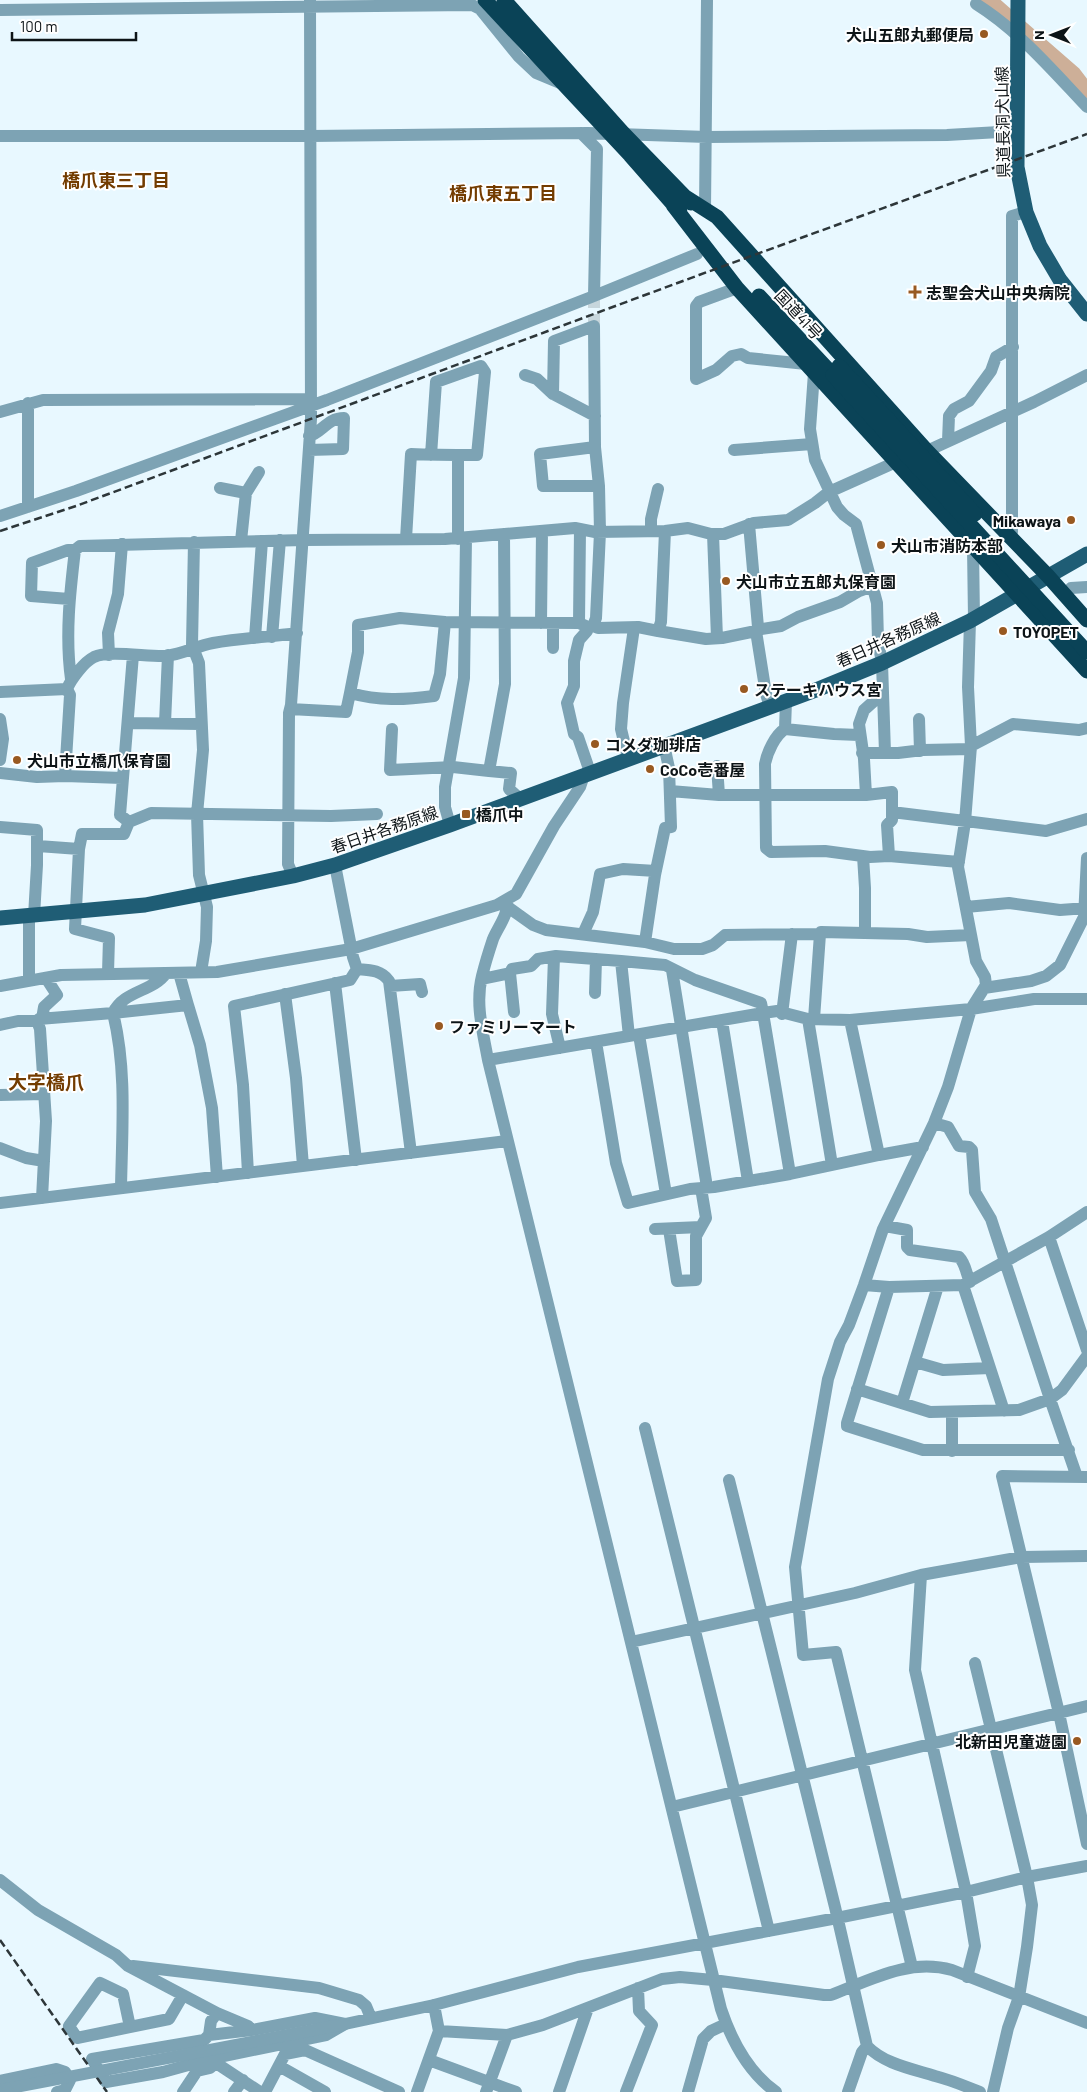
<svg xmlns="http://www.w3.org/2000/svg" width="1087" height="2092" font-family="Barlow,'Noto Sans JP',sans-serif">
<style>
.lines{fill:none;stroke-linecap:round;stroke-linejoin:round}
.river{stroke:#cdaf98;stroke-width:15}
.minor-tunnel{stroke:#c7d6dc;stroke-width:12;stroke-dasharray:12 6;stroke-linecap:butt}
.minor{stroke:#7da3b4;stroke-width:12}
.major{stroke:#1f5d75;stroke-width:15}
.highway{stroke:#0a4357;stroke-width:15}
.rail{stroke:#2d3639;stroke-width:2.5;stroke-dasharray:8 4;stroke-linecap:butt}
.minor-bridge{stroke:#7da3b4;stroke-width:12}
.highway-bridge{stroke:#0a4357;stroke-width:15}
.poi-dot{fill:#985921;stroke:#fff;stroke-width:2}
.labels{text-anchor:middle;dominant-baseline:central;stroke-width:4;stroke-linejoin:round;paint-order:stroke}
.poi-label{font-size:16px;font-weight:bold;fill:#0d1417;stroke:#fff;text-anchor:start}
.street-label{font-size:16px;fill:#0d1417;stroke:#fff}
.neighbourhood-label{font-size:18px;font-weight:bold;fill:#733c00;stroke:#fff}
.quarter-label{font-size:19px;font-weight:bold;fill:#733c00;stroke:#fff}
</style>
<rect width="100%" height="100%" fill="#e8f8ff"/>
<g class="lines">
<!-- river -->
<path class="river" d="M980,0l15,5 79,69 13,17"/>
<!-- minor-tunnel -->
<path class="minor-tunnel" d="M594,326v-30"/>
<!-- minor -->
<path class="minor" d="M976,4c43,27 76,66 111,103
M0,10l472,-5 8,4 39,48 17,16 24,10
M581,133l16,16 -3,147
M0,136h311l277,-3 119,4 240,-2 70,-4
M705,210l2,-210
M737,288l-38,14 -3,4v73l20,-9 16,-14 9,-2 7,4 58,6
M814,373l-4,56 5,31 22,47 7,8 12,9 21,79 1,38 4,22 3,90
M525,375l12,4 16,15
M0,412l43,-12 268,-1
M948,441l1,-25 5,-7 15,-8 22,-30 5,-14 17,-10
M595,447l-55,7 3,32h56
M309,450l34,-1 1,-31c-17,0 -22,15 -35,18
M734,450l78,-6
M220,488l26,5
M28,507v-104
M0,516l76,-25 251,-91 267,-104 103,-42
M749,524l9,103 -2,4
M651,531v-12l7,-30
M713,534l4,104
M1008,537l4,-5v-316l14,-4
M406,539l5,-85c22,1 44,1 66,1l8,-83 -4,-6 -45,16 -5,73
M458,539v-84
M241,541l5,-48 13,-21
M194,542l-2,103 7,18 4,87 -6,64 2,61 8,32 -1,34 -5,31
M973,547l1,72
M1071,588l16,-1
M69,599l-38,-3 1,-33 36,-13h7
M541,623l1,-92
M579,623l1,-94
M593,626l5,2 40,-1 20,4 3,-9 4,-91
M588,627l-1,4 -8,9 -5,21v25l-7,17 7,31 4,3 12,35
M756,630l25,-4 17,-9 42,-15 19,-11 14,-5
M658,631l48,8 16,-1 34,-7 10,63 4,13
M272,637l8,-97
M255,638l7,-97
M553,648v-25
M109,655l-1,-22 10,-39 4,-50
M71,679c-6,-43 -1,-87 4,-129l5,-4 224,-6 141,-1 130,-11 20,4 70,-1 23,-3 23,6h13l30,-11 34,-3 27,-17 14,-11 67,-30 31,-11 107,-49 53,-27
M67,689c4,-10 17,-27 27,-32 15,-7 53,0 72,-1 17,-2 31,-10 47,-13 28,-5 56,-6 84,-10
M0,692l67,-3 3,6 -5,81 -28,1 -37,-4
M350,693l8,-41v-27l42,-7 45,4 134,1 9,4 5,-1 3,-8 4,-86 -1,-46 -4,-39 -1,-121 -40,15 -1,53 42,22
M786,701l-1,28c-10,6 -18,24 -20,35l1,84 5,4 54,-1 45,6 19,-1 70,6
M290,709l56,3 4,-19c29,8 54,7 84,3l6,-22 5,-52
M0,719l3,20 -3,21
M919,719l1,32
M128,723l73,1
M165,723l3,-68
M392,729l-2,41 63,-3 36,4 16,-87 -1,-150
M785,729l49,5 25,1
M971,746l42,-22 66,6 8,-2
M862,753h36l25,-3 48,-1
M628,758l-7,-29 2,-26 11,-75
M717,766l2,29
M489,771l22,2 -2,16 10,9
M65,776l57,2
M670,791l49,4h147l26,-3v28l-5,5 2,31
M866,795l-2,-36 -5,-35 5,-14 19,-17
M892,812l154,19 41,-12
M129,822l-9,-7 13,-160
M450,825l-5,-18v-20l19,-109 2,-140
M0,827l37,3v35l-3,51
M38,846l41,3
M863,856l2,32v45
M335,865l18,92 4,12
M293,876l-5,-12 1,-151 2,-8 20,-286 -1,-419
M507,900c2,14 -9,27 -14,39 -4,12 -8,25 -11,37 -7,28 1,56 6,84l233,949c11,33 27,63 55,83
M508,907l25,18 13,5 99,12 29,7h28l11,-4 12,-10 95,-1 1,-2 87,2 19,3 44,-2
M966,907l43,-4 51,7 27,-2
M29,917v64
M583,934l10,-22 7,-38 23,-5 33,2
M645,942l10,-67 10,-47 6,-1 -2,-59 -5,-23
M554,957l-2,57 8,34
M357,969c13,1 24,1 32,12l22,172
M672,970l35,217
M108,973l1,-35 -34,-9 4,-80 3,-15h42l5,-12 22,-9 180,3 46,-2
M510,973l4,39
M482,979l28,-6 2,-4 19,-3 7,-7 18,-3 65,5
M335,983l21,177
M0,986l61,-11 156,-3 134,-23 146,-44 19,-11 38,-68 26,-39 4,-12
M390,986l30,-2 2,8
M984,988l47,-7 15,-5 14,-11 24,-48 3,-59
M595,993l1,-34
M285,994l11,84 7,88
M188,1005l12,40 12,63 5,69
M782,1014l10,-80
M42,1019l2,-12 13,-12 -11,-17
M808,1019l24,146
M814,1019l6,-85
M722,1021l26,160
M0,1025l18,-4h19
M639,1035l27,159
M629,1036l-8,-75 44,4 30,15 66,23 2,10 14,-2 31,8 42,1 121,-11 63,-10h53
M596,1042l20,121 12,40 62,-14 24,-2 76,-13 89,-19 -29,-135
M488,1060l275,-47 27,161
M0,1095l44,-1
M934,1123l14,4 11,19 10,1 3,3 3,42 16,27 59,180 27,78
M0,1148l26,10 18,3
M879,1155l44,-8
M248,1173l-5,-88 -9,-79 116,-26 7,-11
M121,1188c1,-58 6,-119 -8,-175l75,-8 -9,-32
M42,1198l4,-77 -6,-92 -3,-8 2,-2 74,-6c11,-23 40,-21 53,-40
M0,1203l507,-62
M885,1226l22,4v17l3,3 49,7c7,7 7,17 11,25
M655,1229l46,-2
M669,1229l8,52 19,-1v-44l10,-18 -5,-30
M1049,1237l38,113
M864,1285l25,2
M963,1285l41,126
M915,1362l28,8 47,-2
M857,1389l73,23 89,-2 31,-11 12,-9 25,-34
M902,1403l36,-117
M952,1412v39
M645,1428l124,503
M1069,1450h-146l-76,-24v-3l42,-136 74,-2 86,-48 38,-25
M1087,1477l-85,-1 57,237 28,131
M729,1480l106,427 32,139 -5,6 -14,40
M921,1575l-6,95 51,222 9,54 -8,31
M631,1642l224,-49 66,-18 101,-18 65,-1
M975,1663l52,214 5,28 -5,42 -8,50 -11,31 -15,64
M672,1807l415,-101
M0,1880l38,30 78,45 12,11 89,47 31,13 4,4
M133,1966l186,22 40,12 7,6 5,12
M912,1967l-76,-315 -33,3 -8,-88 33,-188 12,-37 9,-17 15,-40 19,-56 51,-106 14,-36 23,-78 15,-24 -1,-8 -9,-16 -18,-94 7,-45 6,-76 -3,-59 2,-66
M345,2024l-30,-6 -63,12 -43,5 -5,5 -112,19 14,23 57,-10 51,-14 112,-23 19,-11 89,-19 144,-38 259,-49 129,-26 61,-15 60,-11
M130,2027l-7,-33 -23,-11 -31,43 8,12 92,-19 14,-24
M439,2031l68,4 36,-10 119,-46 18,-2 33,3 111,15h7c39,-15 78,-37 121,-25l135,53
M209,2035l2,-14 6,-8
M867,2046c17,18 46,23 68,30 16,4 30,10 45,16
M429,2060l87,32
M279,2066l46,26
M0,2081l56,-12 9,3 5,8 -5,10 -8,2
M183,2092l14,-21 13,-3 6,-5 44,29
M234,2092l9,-12
M265,2092l20,-38 20,-4 94,42
M417,2092l22,-61 -5,-26
M486,2092l21,-57
M559,2092l29,-84
M626,2092l26,-67 -13,-14 -1,-23
M688,2092l15,-53 8,-8 15,-7"/>
<!-- major -->
<path class="major" d="M1018,0l-1,167 9,45 14,34 20,34 27,34
M0,918l145,-13 148,-29 42,-11 115,-40 366,-135 66,-27 88,-42 117,-67"/>
<!-- highway -->
<path class="highway" d="M485,0l145,155 50,57
M504,0l119,133 68,70
M684,196l33,21 210,234 121,125 39,44
M673,205l64,83 350,383
M759,296l74,79"/>
<!-- rail -->
<path class="rail" d="M0,531l76,-25 623,-231 388,-141
M0,1940l107,152"/>
<!-- minor-bridge -->
<path class="minor-bridge" d="M0,2090l345,-66"/>
<!-- highway-bridge -->
<path class="highway-bridge" d="M839,366l136,148
M833,375l254,277"/>
</g>
<!-- markers -->
<g class="poi-dot">
<circle cx="984" cy="34" r="5"/>
<path d="M912.5 284.5h5v5h5v5h-5v5h-5v-5h-5v-5h5z"/>
<circle cx="1071" cy="520" r="5"/>
<circle cx="881" cy="545" r="5"/>
<circle cx="726" cy="581" r="5"/>
<circle cx="1003" cy="631" r="5"/>
<circle cx="744" cy="689" r="5"/>
<circle cx="595" cy="744" r="5"/>
<circle cx="17" cy="760" r="5"/>
<circle cx="650" cy="769" r="5"/>
<rect x="461" y="809" width="10" height="10" rx="2.5"/>
<circle cx="439" cy="1026" r="5"/>
<circle cx="1077" cy="1741" r="5"/>
</g>
<g class="labels">
<!-- poi labels -->
<g class="poi-label">
<text x="974" y="34" text-anchor="end">犬山五郎丸郵便局</text>
<text x="926" y="292">志聖会犬山中央病院</text>
<text x="1061" y="520" text-anchor="end">Mikawaya</text>
<text x="891" y="545">犬山市消防本部</text>
<text x="736" y="581">犬山市立五郎丸保育園</text>
<text x="1013" y="631">TOYOPET</text>
<text x="754" y="689">ステーキハウス宮</text>
<text x="605" y="744">コメダ珈琲店</text>
<text x="27" y="760">犬山市立橋爪保育園</text>
<text x="660" y="769">CoCo壱番屋</text>
<text x="476" y="814">橋爪中</text>
<text x="449" y="1026">ファミリーマート</text>
<text x="1067" y="1741" text-anchor="end">北新田児童遊園</text>
</g>
<!-- street labels -->
<g class="street-label">
<text transform="translate(1002 122) rotate(-91)">県道長洞犬山線</text>
<text transform="translate(799 314) rotate(47)">国道41号</text>
<text transform="translate(888 639) rotate(-24)">春日井各務原線</text>
<text transform="translate(384 829) rotate(-19)">春日井各務原線</text>
</g>
<!-- neighbourhood labels -->
<g class="neighbourhood-label">
<text x="116" y="180">橋爪東三丁目</text>
<text x="503" y="193">橋爪東五丁目</text>
</g>
<!-- quarter labels -->
<g class="quarter-label">
<text x="46" y="1081">大字橋爪</text>
</g>
</g>
<!-- north arrow -->
<g transform="translate(1052 35) rotate(270)" stroke="#ffffff" stroke-width="4" paint-order="stroke">
<path d="M0-4L9 19L0 12L-9 19Z" fill="#0d1417"/>
<text y="-8" font-size="14" font-weight="bold" text-anchor="middle" fill="#0d1417">N</text>
</g>
<!-- scale -->
<path d="M12 32v8h124v-8" fill="none" stroke="#0d1417" stroke-width="2.5"/>
<text x="20" y="32" font-size="15" fill="#0d1417" stroke="#ffffff" stroke-width="4" paint-order="stroke">100 m</text>
</svg>
